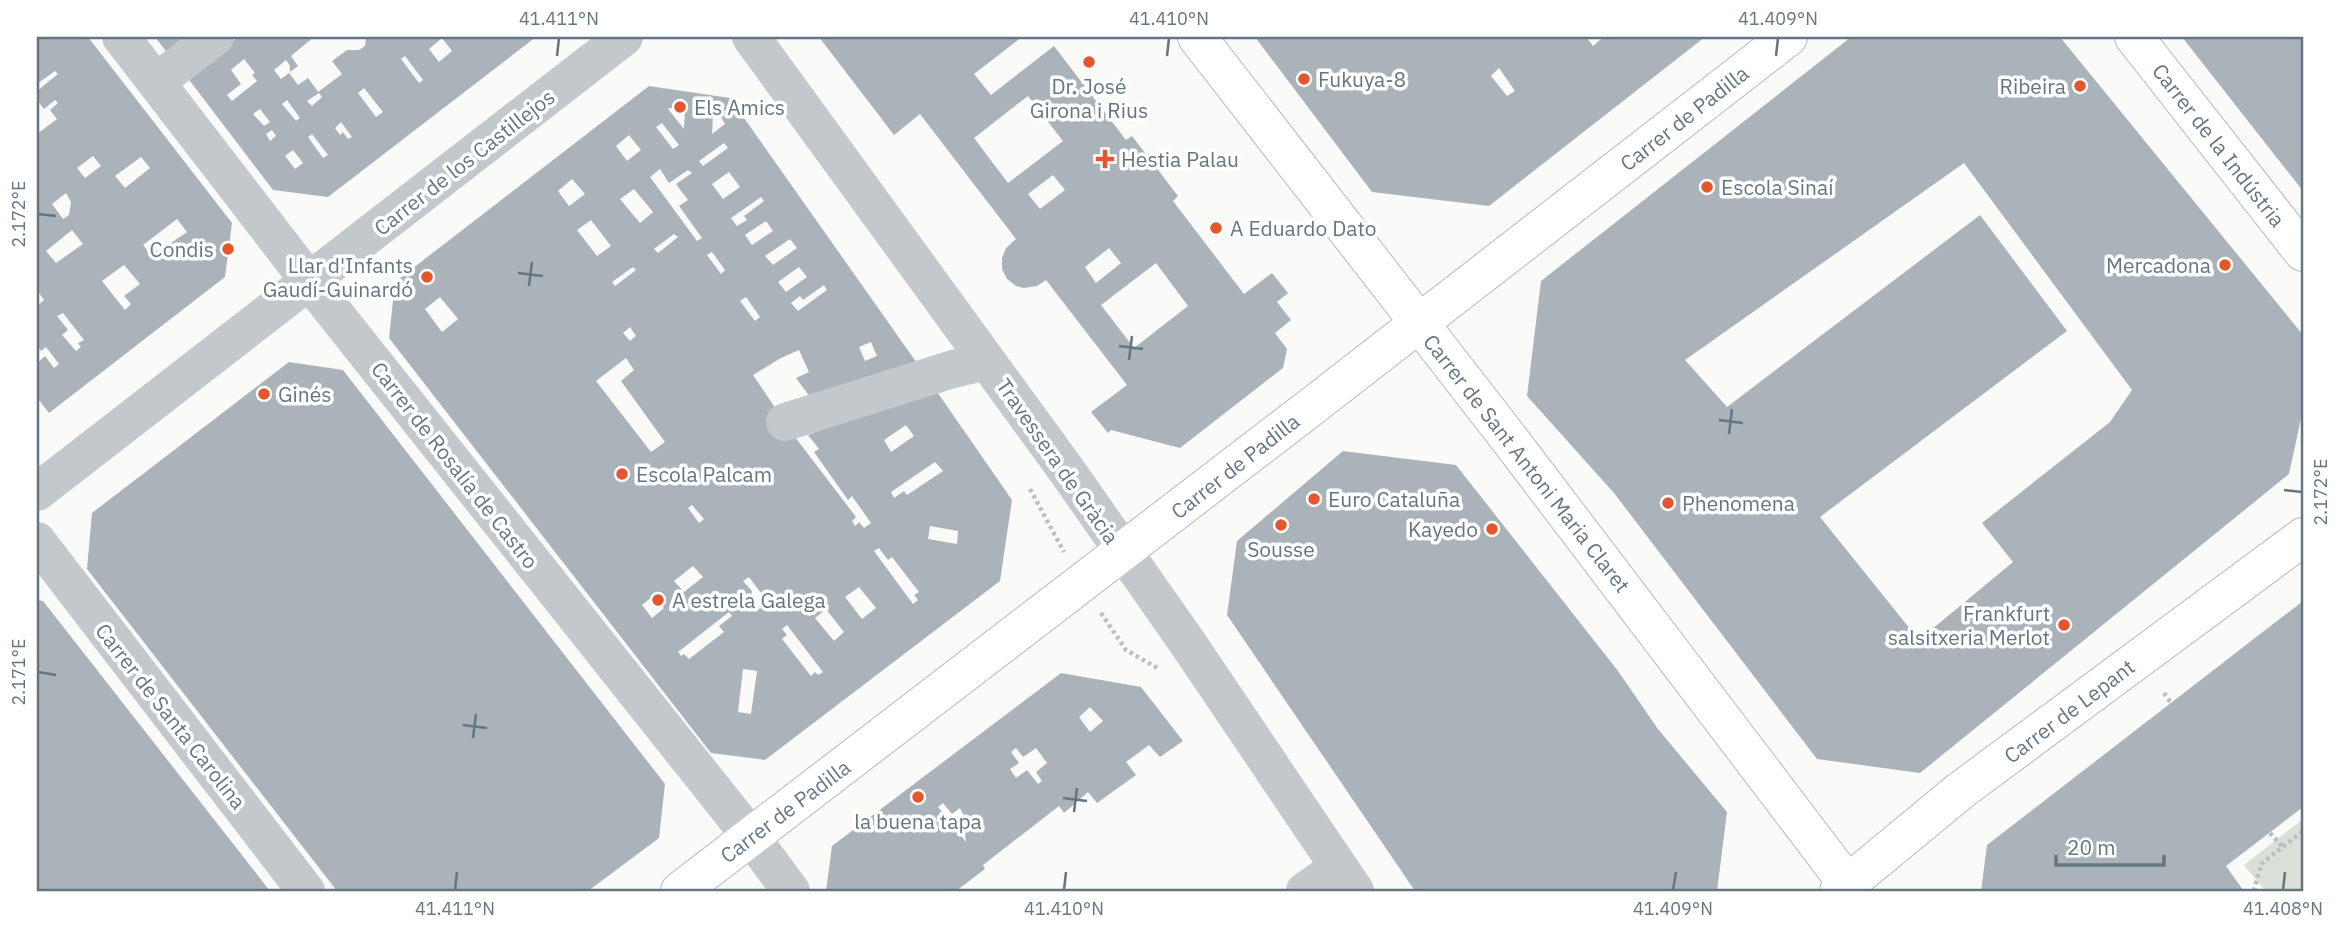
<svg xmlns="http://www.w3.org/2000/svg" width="2340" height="928" font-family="'IBM Plex Sans',sans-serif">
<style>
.green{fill:#dadfd7}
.building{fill:#aab3b9;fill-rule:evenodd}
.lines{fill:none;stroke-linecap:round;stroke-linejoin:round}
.major-casing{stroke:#b5babe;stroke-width:40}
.path{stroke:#bbbfc2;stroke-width:4.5;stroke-dasharray:3.5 3.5;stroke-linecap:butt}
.minor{stroke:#c3c8cc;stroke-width:38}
.major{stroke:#fff;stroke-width:38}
.ticks{fill:none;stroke:#657683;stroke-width:2.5}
.poi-dot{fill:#e4572e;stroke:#fff;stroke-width:2.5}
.labels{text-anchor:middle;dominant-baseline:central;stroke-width:7;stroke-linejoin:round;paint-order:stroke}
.poi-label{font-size:21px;fill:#657683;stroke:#fff;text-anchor:start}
.street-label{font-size:21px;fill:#657683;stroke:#fff}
.neatline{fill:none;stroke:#657683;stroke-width:2.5}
.ticks-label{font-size:18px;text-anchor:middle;fill:#657683}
</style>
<rect width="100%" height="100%" fill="#fafaf8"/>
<!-- green -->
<path class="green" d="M2303,819v72h-40l1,-2 -20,-24z"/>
<!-- building -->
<path class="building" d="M37,37h51l144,186 -7,54 -176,136 -10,-13 -2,1v-38l8,-7 9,12 5,-4 -13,-17 -5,4 -4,-6v-39l7,-6 -7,-10v-156l20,-15 -7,-9 8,-7 -3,-3 -11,9 -7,-9v-9l21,-17 -3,-3 -18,13zM93,156l8,10 -16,12 -8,-10zM141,157l9,11 -25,20 -10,-12zM66,193l5,9 -2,13 -6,4 -11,-15zM177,219l10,13 -19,13v5l-6,5 -4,-5 -7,5 -8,-10zM72,230l11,14 -27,19 -10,-12zM124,265l16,19 -16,12 7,8 -6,6 -23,-29zM63,313l21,27 -6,3 3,4 -5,4 -14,-16 6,-5 -11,-14z
M155,37h40l-22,23z
M238,37h76l-23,19 7,10 -8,6v-6l-4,-6 -12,10 7,9 8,-6 9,12 10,-7 11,15 -12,8 5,5 10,-9 -4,-5 24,-18 -10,-13 15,-11h12l6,-4 1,-9h170l-208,160 -55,-7 -86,-113zM442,38l10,13 -13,11 -10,-13zM405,56l18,24 -4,3 -18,-24zM244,59l11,14 -3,2 5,6 -25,20 -5,-6 14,-11 -10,-14zM364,88l19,24 -7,5 -18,-24zM287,100l13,18 -4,3 -14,-17zM260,109l10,13 -6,4 -11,-12zM341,122l11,15 -4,2 -5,-7 -3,3 -5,-7zM272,130l4,6 -6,5 -4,-7zM312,134l16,21 -5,3 -15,-21zM293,150l10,13 -8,6 -10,-13z
M819,37h203l-48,37 17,21 63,-49 72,94 6,-4 46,60 -5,5 71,93 28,-21 16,20 -11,9 14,18 -16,13 12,16 -4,19 -103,80 -69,-18 -3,3 -17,-21 36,-27 -81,-105 -9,6 -13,2 -8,-2 -9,-7 -5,-10v-11l4,-10 10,-9 -96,-125 -26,21zM1028,96l35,45 -55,42 -34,-45zM1053,175l12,15 -25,19 -12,-15zM1109,248l12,15 -25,20 -11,-16zM1156,263l32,43 -54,42 -33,-43z
M1255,37h331l7,9 8,-7 -2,-2h106l-216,169 -117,-14zM1499,68l16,23 -8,5 -16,-20z
M1851,37h209l243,298v74l-14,65 -369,299 -103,-14 -203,-266 -87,-97 14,-115zM1964,163l168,227 -22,32 -128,101 31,39 -94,78 -99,-123 247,-186 -87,-116 -253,192 -42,-47z
M2182,37h121v154z
M649,86l81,12 189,268 -100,43 -23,-31 13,-6 -10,-22 -18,8 -28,17 42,62 61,80 -4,4 3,5 4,-4 5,6 7,-5 -19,-27 -4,4 -34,-48 5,-3 -11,-14 125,-49 79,114 -12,81 -235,179 -54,-7 -322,-415 6,-56zM669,108l16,2 -1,19 -16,-20zM713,116l8,1 4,7 -13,10zM662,123l17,22 -6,4 -17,-22zM629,135l12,15 -14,11 -11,-15zM724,143l4,5 -25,18 -4,-5zM660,169l9,14 19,-13 4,3 -16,11 12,16 -9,6 23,32 -5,3 -47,-64zM729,172l11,15 -17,12 -11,-15zM572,179l13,15 -16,12 -11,-15zM634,189l19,23 -13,11 -20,-24zM761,197l3,4 -20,15 3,4 -10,6 -6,-8zM591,220l20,26 -14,10 -20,-26zM766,221l7,10 -21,14 -7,-10zM674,234l4,3 -20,16 -4,-4zM790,239l7,9 -24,17 -8,-9zM712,252l13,18 -4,4 -14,-19zM633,267l3,3 -21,16 -3,-4zM799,267l8,10 -21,15 -8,-10zM824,285l3,5 -29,21 -7,-8 9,-7 3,4zM440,297l18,22 -16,13 -17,-23zM746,297l14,20 -5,4 -15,-20zM630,327l6,9 -6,5 -7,-8zM871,342l6,14 -12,5 -6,-14zM626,358l8,12 -13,11 44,61 -14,10 -55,-71zM906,425l8,11 -23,16 -7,-12zM935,462l8,9 -36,24 -3,-4 -10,7 -3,-6zM692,505l12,14 -5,4 -11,-15zM930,526l28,5 -1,13 -29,-5zM879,548l9,12 4,-3 27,35 -5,3 4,5 -5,4 -39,-53zM693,566l10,11 -19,15 -10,-11zM749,577l12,16 2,-1 3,3 -3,10 -5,5 -7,-9 1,-10 -9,-10zM859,587l17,21 -14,11 -17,-22zM654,595l10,13 -12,10 -10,-13zM826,609l18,23 -10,9 -19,-23zM729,612l3,4 -13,10 5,6 -35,27 -5,-5 -3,2 -3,-4zM787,625l36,47 -5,3 -3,-3 -4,4 -29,-37 5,-4 -5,-6zM743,669l14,2 -6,43 -13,-2z
M289,362l54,8 322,414 -6,54 -71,53h-251l-250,-322 5,-56z
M1343,451l113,14 162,206 40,58 69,83 -10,79h-302l-188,-276 10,-74z
M37,600l6,1 227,290h-233z
M2303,601v206l-77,59 17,24 -262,1 6,-46z
M1061,673l80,14 42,54 -23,16 -11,-12 -23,17 10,13 -39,28 -9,-11 -24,21 -5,-7 -76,59 2,4 -29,22h-130l6,-45zM1090,707l13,14 -13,11 -11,-15zM1016,748l7,9 13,-9 11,15 -11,9 6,9 -4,3 -11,-14 -11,8 -6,-9 9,-6 -8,-11zM943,803l9,11 8,-6 4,8 -8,5 9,12 1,9 -28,-35z"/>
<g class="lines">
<!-- major casing -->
<g class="major-casing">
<path id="major" d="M1197,37l310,399 346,455
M2134,37l169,215
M680,891l631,-484 477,-370
M1839,891l121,-100 343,-254"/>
</g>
<!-- path -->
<path class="path" d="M1030,489l34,63
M1101,613l25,37 33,19
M2164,693l7,10
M2270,833l13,14
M2254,891l7,-27 42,-33"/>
<!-- minor -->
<path class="minor" d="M121,37l188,244 442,556 40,54
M751,37l316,434 120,171 168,249
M156,82l59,-45
M785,422l168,-53 34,-8
M37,492l587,-455
M37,541l269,350
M1305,891l34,-24"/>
<!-- major -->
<use href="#major" class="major"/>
</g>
<!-- ticks -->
<path class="ticks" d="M557,56l2,-18M1167,56l2,-18M1776,56l2,-18M38,214l18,2M518,273l25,3M529,286l3,-24M1119,346l24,3M1129,360l3,-24M1719,420l24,3M1729,434l3,-25M2284,490l18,2M38,672l18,3M463,725l24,3M473,738l3,-24M1063,798l24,3M1074,812l3,-24M455,890l2,-18M1064,890l2,-18M1673,890l3,-18M2283,890l2,-18"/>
<!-- markers -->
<g class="poi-dot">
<circle cx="1089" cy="62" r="7"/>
<circle cx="1304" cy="79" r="7"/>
<circle cx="2080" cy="86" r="7"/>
<circle cx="680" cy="107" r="7"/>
<path d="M1101.5 148.5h7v7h7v7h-7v7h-7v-7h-7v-7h7z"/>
<circle cx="1707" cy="187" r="7"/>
<circle cx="1216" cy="228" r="7"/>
<circle cx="228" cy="249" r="7"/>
<circle cx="2225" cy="265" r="7"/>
<circle cx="427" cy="277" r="7"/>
<circle cx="264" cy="394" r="7"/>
<circle cx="622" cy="474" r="7"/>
<circle cx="1314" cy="499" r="7"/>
<circle cx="1668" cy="503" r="7"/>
<circle cx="1281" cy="525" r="7"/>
<circle cx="1492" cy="529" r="7"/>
<circle cx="658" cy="600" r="7"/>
<circle cx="2064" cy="625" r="7"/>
<circle cx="918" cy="797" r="7"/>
</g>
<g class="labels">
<!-- poi labels -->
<g class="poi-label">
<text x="1318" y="79">Fukuya-8</text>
<text x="1089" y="86" text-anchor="middle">Dr. José<tspan x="1089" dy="24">Girona i Rius</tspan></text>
<text x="2066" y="86" text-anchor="end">Ribeira</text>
<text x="694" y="107">Els Amics</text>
<text x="1121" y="159">Hestia Palau</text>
<text x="1721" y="187">Escola Sinaí</text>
<text x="1230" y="228">A Eduardo Dato</text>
<text x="214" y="249" text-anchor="end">Condis</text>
<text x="413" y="265" text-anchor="end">Llar d'Infants<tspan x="413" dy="24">Gaudí-Guinardó</tspan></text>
<text x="2211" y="265" text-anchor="end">Mercadona</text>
<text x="278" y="394">Ginés</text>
<text x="636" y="474">Escola Palcam</text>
<text x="1328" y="499">Euro Cataluña</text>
<text x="1682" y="503">Phenomena</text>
<text x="1478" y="529" text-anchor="end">Kayedo</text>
<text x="1281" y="549" text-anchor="middle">Sousse</text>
<text x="672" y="600">A estrela Galega</text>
<text x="2050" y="613" text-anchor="end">Frankfurt<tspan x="2050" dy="24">salsitxeria Merlot</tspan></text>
<text x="918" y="821" text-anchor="middle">la buena tapa</text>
</g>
<!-- street labels -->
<g class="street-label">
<text transform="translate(1684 118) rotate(-38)">Carrer de Padilla</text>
<text transform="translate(2219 145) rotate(52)">Carrer de la Indústria</text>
<text transform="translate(464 162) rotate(-38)">Carrer de los Castillejos</text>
<text transform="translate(1058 461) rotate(55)">Travessera de Gràcia</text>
<text transform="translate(1527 463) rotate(52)">Carrer de Sant Antoni Maria Claret</text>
<text transform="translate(455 465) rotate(52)">Carrer de Rosalía de Castro</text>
<text transform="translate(1235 466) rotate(-38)">Carrer de Padilla</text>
<text transform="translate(2069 711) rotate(-37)">Carrer de Lepant</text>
<text transform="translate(171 716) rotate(52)">Carrer de Santa Carolina</text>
<text transform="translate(785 811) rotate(-37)">Carrer de Padilla</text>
</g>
</g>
<!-- border -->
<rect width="2340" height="928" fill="none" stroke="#ffffff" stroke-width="77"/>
<!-- scale -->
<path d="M2056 855v10h108v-10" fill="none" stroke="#657683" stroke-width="3.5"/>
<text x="2067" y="855" font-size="21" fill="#657683" stroke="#ffffff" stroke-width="5" paint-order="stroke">20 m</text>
<rect x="38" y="38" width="2264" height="852" class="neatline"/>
<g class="ticks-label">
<text x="559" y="25">41.411°N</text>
<text x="1169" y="25">41.410°N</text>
<text x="1778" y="25">41.409°N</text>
<text transform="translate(19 214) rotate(-90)" y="6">2.172°E</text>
<text transform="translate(2321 492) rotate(-90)" y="6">2.172°E</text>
<text transform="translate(19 672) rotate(-90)" y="6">2.171°E</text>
<text x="455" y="915">41.411°N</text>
<text x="1064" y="915">41.410°N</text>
<text x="1673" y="915">41.409°N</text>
<text x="2283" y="915">41.408°N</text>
</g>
</svg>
